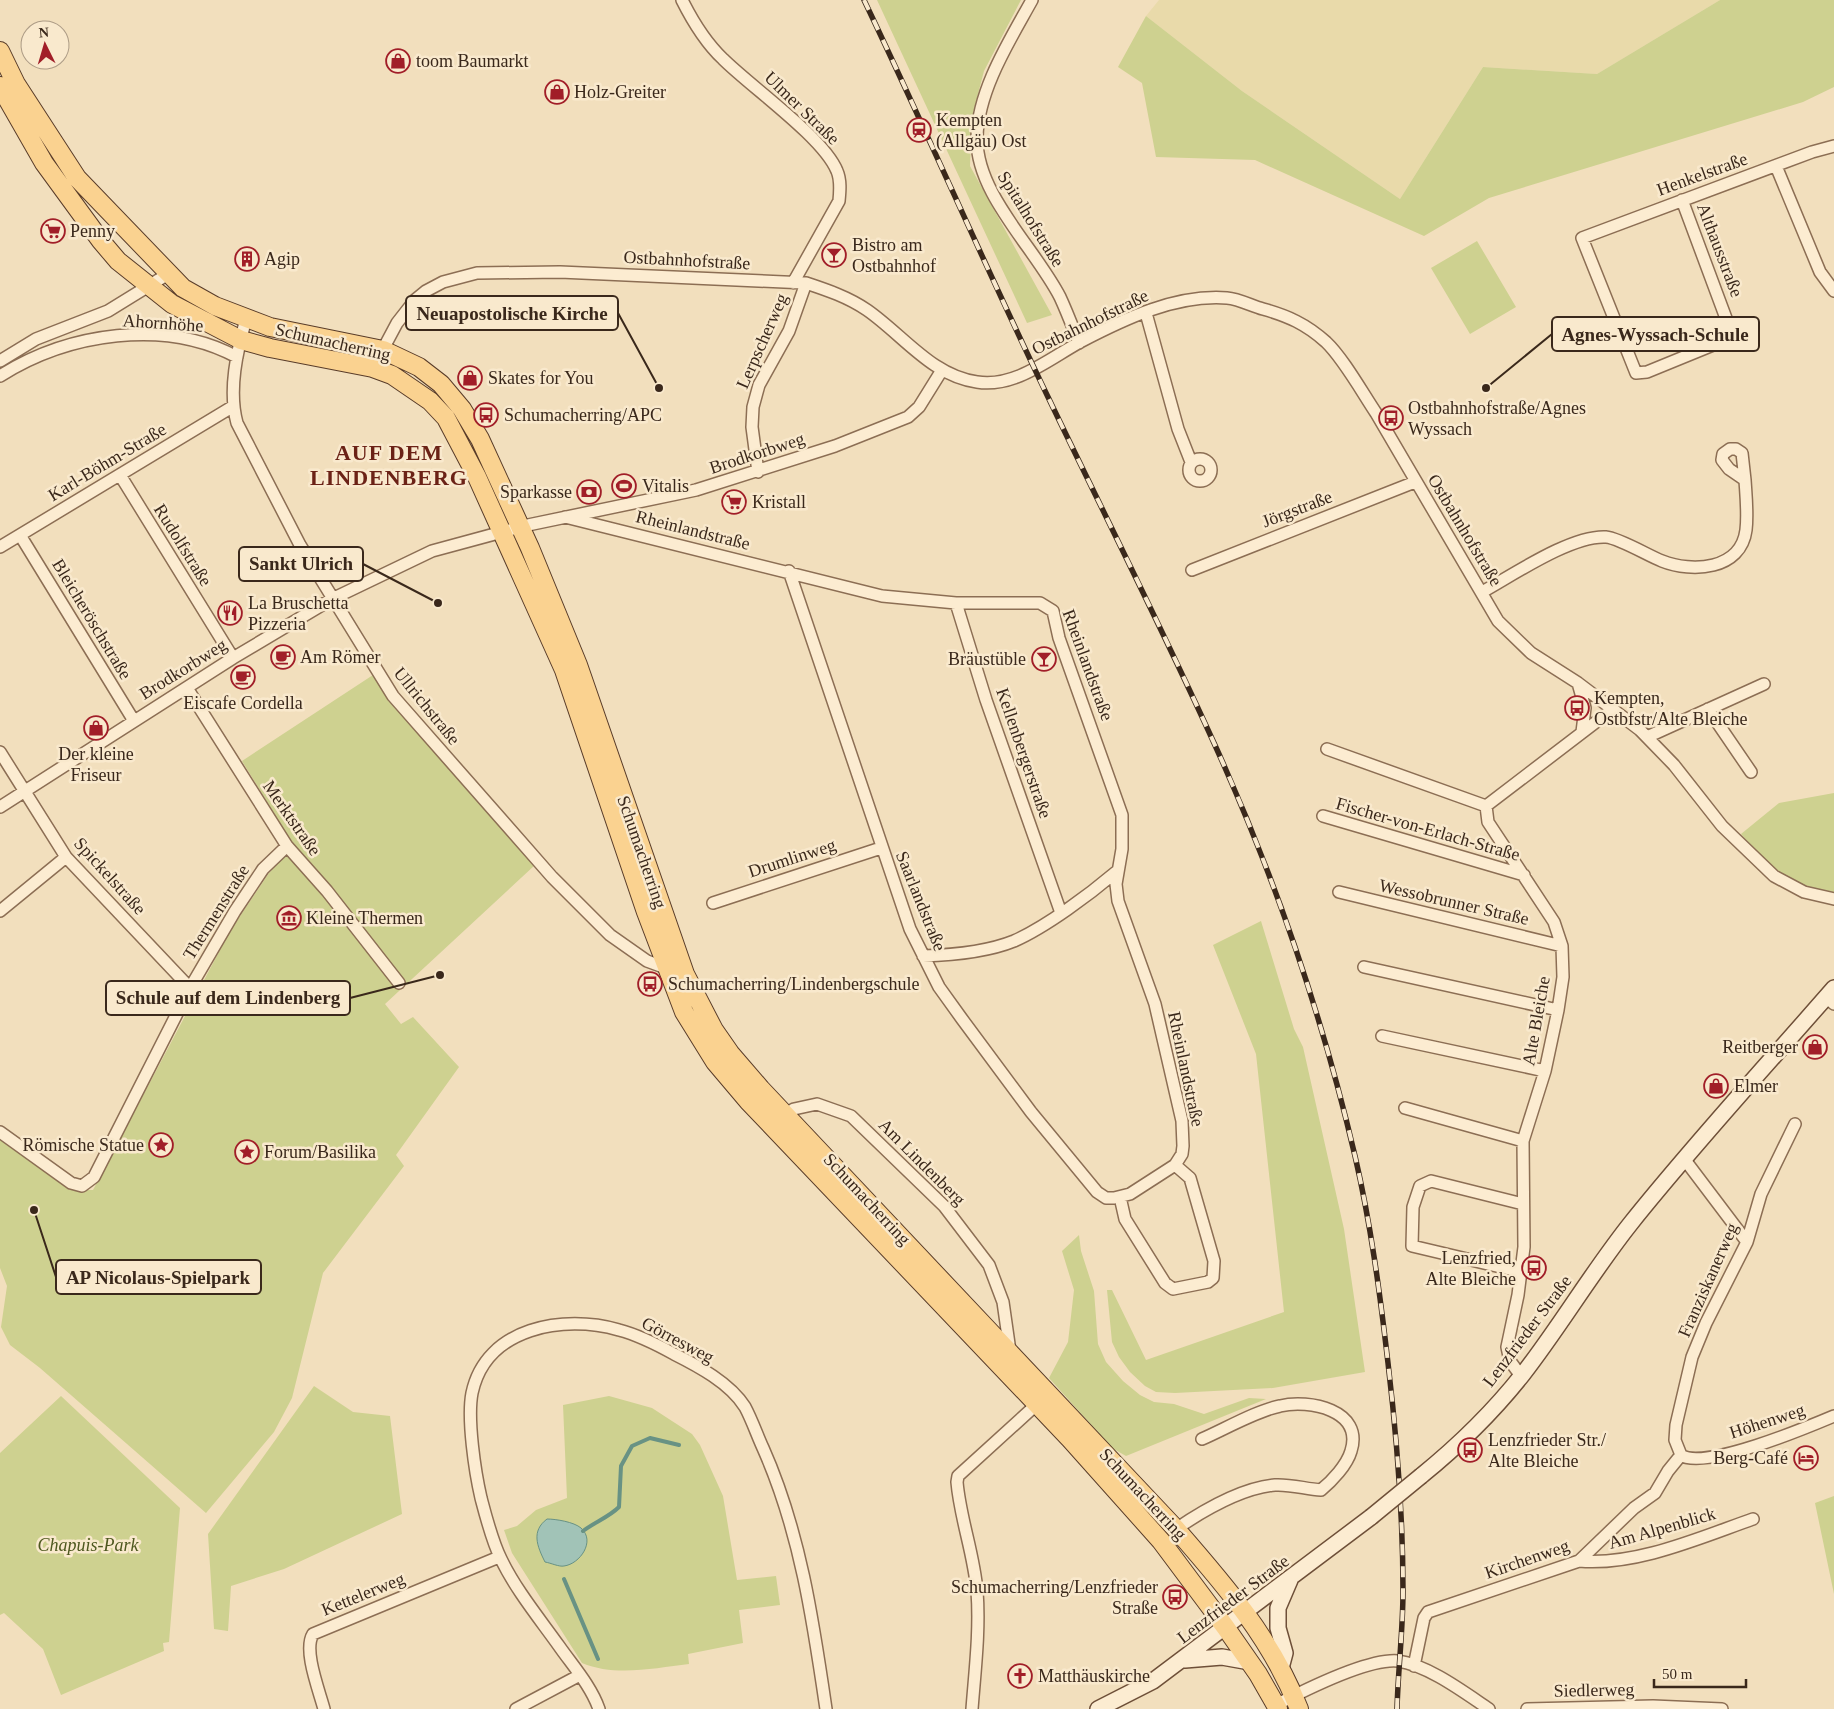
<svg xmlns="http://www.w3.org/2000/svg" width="1834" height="1709" font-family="Georgia,serif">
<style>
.farmland{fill:#e9daaa}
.green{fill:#ced190}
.water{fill:#a1c3b7;stroke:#689284}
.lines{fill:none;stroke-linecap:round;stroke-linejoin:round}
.stream{stroke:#689284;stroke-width:4}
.street-casing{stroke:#8c6e54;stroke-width:14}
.secondary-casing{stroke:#6e4f38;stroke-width:18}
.primary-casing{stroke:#593c29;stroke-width:20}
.street{stroke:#fcecd1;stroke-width:11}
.secondary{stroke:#fcecd1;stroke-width:15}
.primary{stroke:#fad290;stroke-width:18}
.rail-casing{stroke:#3a281b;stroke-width:5.5}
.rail{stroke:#f9e9cd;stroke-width:4;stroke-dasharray:11;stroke-linecap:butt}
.secondary-bridge-casing{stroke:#6e4f38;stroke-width:18;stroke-linecap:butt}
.secondary-bridge{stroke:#fcecd1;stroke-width:15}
.labels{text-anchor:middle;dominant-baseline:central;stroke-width:5;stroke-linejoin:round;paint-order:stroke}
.poi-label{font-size:18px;fill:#3a281b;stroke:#f9e9cd;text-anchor:start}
.street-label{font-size:18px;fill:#3a281b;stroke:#f9e9cd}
.park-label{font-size:18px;font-style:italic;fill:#4e581f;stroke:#f9e9cd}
.district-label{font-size:22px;font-weight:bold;letter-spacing:1px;fill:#6b2216;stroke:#f9e9cd}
.leader{fill:none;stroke:#3a281b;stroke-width:2}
.callout-dot{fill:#3a281b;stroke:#f9e9cd;stroke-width:2}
.callout{fill:#f9e9cd;stroke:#3a281b;stroke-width:2}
.callout-label{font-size:19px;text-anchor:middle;font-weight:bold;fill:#3a281b}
</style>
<rect width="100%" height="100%" fill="#f2dfbd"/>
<!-- farmland -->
<path class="farmland" d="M1159,0h561l-123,74 -114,-7 -83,132 -158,-108 -96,-75z"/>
<!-- green -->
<path class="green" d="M877,0h144l-37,71 -12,46 -2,49 82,149 -25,8z
M1720,0h114v87l-31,15 -314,96 -65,38 -169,-76 -99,-3 -14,-74 -24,-16 28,-51 96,75 158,108 83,-132 114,7z
M1477,241l39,66 -46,27 -39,-66z
M373,675l15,24 147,166 -150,139 16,20 12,-7 46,50 -63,88 8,11 -81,107 -31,125 -18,34 -68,81 -166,-145 -30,-23 -9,-18 6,-41 -7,-18v-129l70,51h23l137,-259 39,-58 25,-27 -52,-85z
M1834,793v102c-52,-11 -59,-23 -93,-61l38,-31z
M1261,921l33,108 9,18 41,182 21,143 -92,16 -98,5 -19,-1 -11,-6 -15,-14 -11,-15 -7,-15 -5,-52h5l34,70 138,-48 -28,-258 -43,-109z
M1079,1235l2,16 13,40 4,53 8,18 17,19 17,14 14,7 20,2 30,10 45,-16 17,1 -140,57 -14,-8 -63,-70 19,-36 6,-52 -12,-39z
M314,1386l39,26 37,4 12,98 -118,55 -53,17 -3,45 -14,-2 -6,-95z
M61,1396l119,112 -11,134 -6,1 1,8 -103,44 -18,-46 -39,-36 -4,2v-162z
M609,1396l43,12 40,26 8,11 23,51 14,84 39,-4 4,29 -41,5 4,33 -55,11 1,10c-34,4 -74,13 -107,-1l-70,-110 -8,-23 13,-4 19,-16 31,-12 -4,-93z
M1834,1496v98l-19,-91z"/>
<!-- water -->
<path class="water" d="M547,1519c9,0 27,3 34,9 15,13 -1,36 -17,38 -5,1 -13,-3 -19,-4 -8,-16 -14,-31 2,-43z"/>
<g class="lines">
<!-- stream -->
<path class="stream" d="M583,1531c12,-9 26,-14 36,-24l2,-41 11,-20 18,-8 29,7
M564,1579l34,80"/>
<!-- street casing -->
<g class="street-casing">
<path id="street" d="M682,0c11,22 23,42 41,59 28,28 100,78 114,112 4,9 3,20 2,30l-46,82
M1032,0c-22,40 -54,90 -55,137 -2,56 58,111 83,160 7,15 13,31 19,46
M1776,166l44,106 14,19
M1682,200l48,129 -12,14 -71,29 -11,1 -54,-135 230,-86 22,-6
M1146,313l32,116 13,33
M246,319c-9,32 -18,71 -9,104l63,122 93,151 159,181 58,58 37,26 19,7
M0,361l36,-22 72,-28 60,-37
M373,368l24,-45 18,-23 11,-9 17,-9 34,-9 83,-1 246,11c21,7 42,14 61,27 36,25 65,66 110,72 38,6 72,-23 103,-40 44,-23 96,-48 147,-44 12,1 25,8 36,11 25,7 43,15 63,33 17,16 36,50 50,71l122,208 33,32 47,30 62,47 34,35 48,61 52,50 30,16 30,7
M0,376c68,-43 165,-58 237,-19
M1730,449h6l6,4 3,27 -16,-11 -7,-9 1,-6z
M1189 470a11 11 0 1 1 22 0a11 11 0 1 1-22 0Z
M758,472l-6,-45 1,-20 6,-22 30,-54 17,-48
M120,475l113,183
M565,517l317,79 74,7h84l13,8 6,27 63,177v34l-6,35 2,17 37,103 27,117 1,25 -1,8 -7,11 -45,29 -16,4h-8l-9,-6 -66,-80 -69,-93 -23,-32 -29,-58 -121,-358
M20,535l114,186
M0,547l232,-140
M1192,570l223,-88
M1482,592c31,-17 89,-57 124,-55 13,1 43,19 56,24 30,12 79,9 84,-31 2,-16 0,-34 -1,-50
M956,603l30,97 75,213
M1578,683l7,25 -3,24
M187,688l100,158 40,45 72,92
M1708,709l43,63
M1647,737l117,-53
M1327,749l159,57
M0,752l66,105 124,131
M0,807l233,-149 99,-59 100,-48 96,-26 168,-35 139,-44 73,-29 11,-10 23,-37
M1323,816l201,59
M1339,892l223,54
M713,903l168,-55
M0,911l66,-54
M923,956c30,-1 64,-4 91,-15 32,-14 76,-47 102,-69
M1364,967l194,43
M1826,997l8,7
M1382,1036l163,35
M1405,1108l118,33
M786,1114l8,-5 23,-5 34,12 93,90 45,59 14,37 7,49
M0,1132l71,51 11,3 12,-9 96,-189 45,-77 28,-42 24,-23
M1685,1160l62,82
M1120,1197l5,22 40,64 8,6 35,-7 5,-4 1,-17 -24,-83 -15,-13
M1522,1272l-110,-26 1,-39 7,-21 11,-5 92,23
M1521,1376l-11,-15 -3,-14 11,-52 6,-48 -1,-106 22,-70 13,-61 5,-33 -1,-31 -8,-24 -66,-100 -2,-16 127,-97
M1681,1455l-6,-15 1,-15 16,-68 14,-34 41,-81 14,-48 34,-70
M1681,1455c22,16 127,-28 153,-39
M1176,1529c28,-19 65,-41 99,-44 15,-1 31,4 46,5 11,-9 26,-25 30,-39 13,-41 -42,-52 -71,-45 -22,4 -57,24 -78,33
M1579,1561c57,5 120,-23 174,-42
M1414,1666l10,-48 4,-6 151,-51 55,-53 21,-15 13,-22 13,-16
M1276,1705c27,-14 92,-47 122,-44 30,4 67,32 91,48
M324,1709c-5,-19 -21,-59 -11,-75l186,-77
M516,1709l64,-34
M599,1709c-8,-23 -26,-43 -40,-63 -20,-28 -43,-56 -58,-87 -9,-18 -15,-42 -20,-61 -6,-26 -14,-79 -9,-105 14,-66 92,-79 147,-63 19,5 37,14 55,24 24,12 56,29 71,53 7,13 12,28 18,41 37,83 50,172 63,261
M972,1709c3,-39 8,-79 5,-118 -3,-37 -17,-73 -20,-109l1,-6 78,-71
M1527,1709l126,-3 69,3"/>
</g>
<!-- secondary casing -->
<g class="secondary-casing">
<path id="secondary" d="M1421,1476c37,-30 72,-64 102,-102 38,-49 69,-102 108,-151 64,-80 135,-157 203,-235
M1185,1660l37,-3 28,5
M1281,1668l4,-15 -7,-25v-20l12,-28
M1098,1709l55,-28 218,-164"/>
</g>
<!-- primary casing -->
<g class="primary-casing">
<path id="primary" d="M0,51l16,33 61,94 106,110 32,18 55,21 113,23 36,17 22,17 21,25 18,30 50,109 48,117 107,309 29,56 16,23 31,36 415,440c48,55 96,110 123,180
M0,86l44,77 57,78 17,20 54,43 69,36 29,8 103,20 19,7 38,26 16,17 31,59 87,193 82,242 38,100 31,50 33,39 322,338 91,102 65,87 32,46 20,35"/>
</g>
<!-- street -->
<use href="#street" class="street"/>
<!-- secondary -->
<use href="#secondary" class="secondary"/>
<!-- primary -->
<use href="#primary" class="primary"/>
<!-- rail casing -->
<g class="rail-casing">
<path id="rail" d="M864,0c63,132 121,266 184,397 55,115 113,229 166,346 60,132 108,272 141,413 16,69 25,138 33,207 9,76 15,152 15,228 0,39 -5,79 -6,118"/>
</g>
<!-- rail -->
<use href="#rail" class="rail"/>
<!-- secondary-bridge casing -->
<g class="secondary-bridge-casing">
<path id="secondary-bridge" d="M1371,1517l50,-41"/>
</g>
<!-- secondary-bridge -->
<use href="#secondary-bridge" class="secondary-bridge"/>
</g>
<!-- icons -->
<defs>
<g id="shop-ring" transform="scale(1.25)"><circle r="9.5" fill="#f9e9cd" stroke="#a11e28" stroke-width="1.5"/><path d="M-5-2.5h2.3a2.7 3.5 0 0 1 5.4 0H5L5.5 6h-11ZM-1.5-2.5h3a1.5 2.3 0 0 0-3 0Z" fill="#a11e28"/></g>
<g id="station-ring" transform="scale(1.25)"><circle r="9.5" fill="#f9e9cd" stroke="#a11e28" stroke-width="1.5"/><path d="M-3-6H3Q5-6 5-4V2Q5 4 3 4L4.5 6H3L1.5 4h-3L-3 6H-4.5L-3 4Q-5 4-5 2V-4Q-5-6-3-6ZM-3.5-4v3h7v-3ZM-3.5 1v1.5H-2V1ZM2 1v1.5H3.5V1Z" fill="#a11e28"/></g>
<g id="supermarket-ring" transform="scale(1.25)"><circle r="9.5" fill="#f9e9cd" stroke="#a11e28" stroke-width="1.5"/><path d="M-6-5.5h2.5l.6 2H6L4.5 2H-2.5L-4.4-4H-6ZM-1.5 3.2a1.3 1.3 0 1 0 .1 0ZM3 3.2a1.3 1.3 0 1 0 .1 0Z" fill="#a11e28"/></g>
<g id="bar-ring" transform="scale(1.25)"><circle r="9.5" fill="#f9e9cd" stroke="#a11e28" stroke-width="1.5"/><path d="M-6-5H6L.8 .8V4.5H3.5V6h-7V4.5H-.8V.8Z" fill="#a11e28"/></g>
<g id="building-ring" transform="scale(1.25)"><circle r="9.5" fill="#f9e9cd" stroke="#a11e28" stroke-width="1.5"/><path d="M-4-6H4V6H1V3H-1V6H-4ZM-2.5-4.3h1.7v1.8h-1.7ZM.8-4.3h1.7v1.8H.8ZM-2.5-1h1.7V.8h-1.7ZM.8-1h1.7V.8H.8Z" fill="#a11e28"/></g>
<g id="bus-ring" transform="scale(1.25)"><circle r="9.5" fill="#f9e9cd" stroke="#a11e28" stroke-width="1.5"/><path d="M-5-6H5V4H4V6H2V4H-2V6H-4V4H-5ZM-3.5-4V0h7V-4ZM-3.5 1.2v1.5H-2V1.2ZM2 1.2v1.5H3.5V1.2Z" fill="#a11e28"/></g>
<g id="stadium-ring" transform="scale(1.25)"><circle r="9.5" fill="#f9e9cd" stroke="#a11e28" stroke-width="1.5"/><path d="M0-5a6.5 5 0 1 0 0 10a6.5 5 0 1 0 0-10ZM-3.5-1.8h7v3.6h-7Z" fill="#a11e28"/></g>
<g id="bank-ring" transform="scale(1.25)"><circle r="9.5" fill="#f9e9cd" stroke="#a11e28" stroke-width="1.5"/><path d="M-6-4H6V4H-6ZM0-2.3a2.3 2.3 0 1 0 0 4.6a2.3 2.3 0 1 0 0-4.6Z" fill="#a11e28"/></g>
<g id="restaurant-ring" transform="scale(1.25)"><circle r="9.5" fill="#f9e9cd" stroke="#a11e28" stroke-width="1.5"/><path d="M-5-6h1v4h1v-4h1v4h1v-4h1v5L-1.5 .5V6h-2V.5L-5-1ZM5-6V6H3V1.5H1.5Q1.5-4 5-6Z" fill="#a11e28"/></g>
<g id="cafe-ring" transform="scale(1.25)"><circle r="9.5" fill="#f9e9cd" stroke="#a11e28" stroke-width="1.5"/><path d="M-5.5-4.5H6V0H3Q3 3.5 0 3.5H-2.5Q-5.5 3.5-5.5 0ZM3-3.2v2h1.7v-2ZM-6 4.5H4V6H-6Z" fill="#a11e28"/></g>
<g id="museum-ring" transform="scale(1.25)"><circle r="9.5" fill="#f9e9cd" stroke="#a11e28" stroke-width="1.5"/><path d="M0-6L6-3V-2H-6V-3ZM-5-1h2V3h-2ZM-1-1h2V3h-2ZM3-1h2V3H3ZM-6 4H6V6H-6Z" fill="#a11e28"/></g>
<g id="sight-ring" transform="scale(1.25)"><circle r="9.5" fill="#f9e9cd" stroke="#a11e28" stroke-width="1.5"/><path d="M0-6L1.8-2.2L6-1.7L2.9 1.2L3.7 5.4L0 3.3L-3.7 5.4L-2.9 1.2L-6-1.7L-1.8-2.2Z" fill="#a11e28"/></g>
<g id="hotel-ring" transform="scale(1.25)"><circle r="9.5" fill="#f9e9cd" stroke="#a11e28" stroke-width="1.5"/><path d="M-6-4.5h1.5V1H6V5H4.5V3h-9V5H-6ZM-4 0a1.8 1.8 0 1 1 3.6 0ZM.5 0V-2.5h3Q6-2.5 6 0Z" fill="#a11e28"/></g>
<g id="church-ring" transform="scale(1.25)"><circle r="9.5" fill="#f9e9cd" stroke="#a11e28" stroke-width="1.5"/><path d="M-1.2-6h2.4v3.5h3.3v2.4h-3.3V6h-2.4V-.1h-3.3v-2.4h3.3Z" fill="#a11e28"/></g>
</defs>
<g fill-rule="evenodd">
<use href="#shop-ring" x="398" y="61"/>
<use href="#shop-ring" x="557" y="92"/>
<use href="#station-ring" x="919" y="130"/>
<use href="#supermarket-ring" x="53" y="231"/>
<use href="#bar-ring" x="834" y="255"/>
<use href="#building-ring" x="247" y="259"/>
<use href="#shop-ring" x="470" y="378"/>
<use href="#bus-ring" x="486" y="415"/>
<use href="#bus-ring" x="1391" y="418"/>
<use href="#stadium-ring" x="624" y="486"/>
<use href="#bank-ring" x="589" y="492"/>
<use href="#supermarket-ring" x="734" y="502"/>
<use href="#restaurant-ring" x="230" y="613"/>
<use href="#cafe-ring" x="283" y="657"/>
<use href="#bar-ring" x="1044" y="659"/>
<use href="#cafe-ring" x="243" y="677"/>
<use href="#bus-ring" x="1577" y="708"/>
<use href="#shop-ring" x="96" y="728"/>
<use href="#museum-ring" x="289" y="918"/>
<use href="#bus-ring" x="650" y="984"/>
<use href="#shop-ring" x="1815" y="1047"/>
<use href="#shop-ring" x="1716" y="1086"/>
<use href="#sight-ring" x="161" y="1145"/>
<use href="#sight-ring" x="247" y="1152"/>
<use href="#bus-ring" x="1534" y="1268"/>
<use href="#bus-ring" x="1470" y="1450"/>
<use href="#hotel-ring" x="1806" y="1458"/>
<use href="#bus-ring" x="1175" y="1597"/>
<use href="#church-ring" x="1020" y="1676"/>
</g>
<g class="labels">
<!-- poi labels -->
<g class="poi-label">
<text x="416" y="61">toom Baumarkt</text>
<text x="574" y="92">Holz-Greiter</text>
<text x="936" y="120">Kempten<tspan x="936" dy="21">(Allgäu) Ost</tspan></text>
<text x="70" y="231">Penny</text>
<text x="852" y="245">Bistro am<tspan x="852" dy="21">Ostbahnhof</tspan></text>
<text x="264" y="259">Agip</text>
<text x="488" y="378">Skates for You</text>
<text x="1408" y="408">Ostbahnhofstraße/Agnes<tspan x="1408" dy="21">Wyssach</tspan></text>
<text x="504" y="415">Schumacherring/APC</text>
<text x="642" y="486">Vitalis</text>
<text x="572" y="492" text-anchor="end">Sparkasse</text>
<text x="752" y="502">Kristall</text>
<text x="248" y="603">La Bruschetta<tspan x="248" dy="21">Pizzeria</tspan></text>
<text x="300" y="657">Am Römer</text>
<text x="1026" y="659" text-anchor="end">Bräustüble</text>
<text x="1594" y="698">Kempten,<tspan x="1594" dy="21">Ostbfstr/Alte Bleiche</tspan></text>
<text x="243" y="703" text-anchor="middle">Eiscafe Cordella</text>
<text x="96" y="754" text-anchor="middle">Der kleine<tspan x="96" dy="21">Friseur</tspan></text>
<text x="306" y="918">Kleine Thermen</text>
<text x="668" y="984">Schumacherring/Lindenbergschule</text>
<text x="1798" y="1047" text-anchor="end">Reitberger</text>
<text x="1734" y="1086">Elmer</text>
<text x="144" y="1145" text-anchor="end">Römische Statue</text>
<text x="264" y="1152">Forum/Basilika</text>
<text x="1516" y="1258" text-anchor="end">Lenzfried,<tspan x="1516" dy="21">Alte Bleiche</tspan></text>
<text x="1488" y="1440">Lenzfrieder Str./<tspan x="1488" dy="21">Alte Bleiche</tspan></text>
<text x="1788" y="1458" text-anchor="end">Berg-Café</text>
<text x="1158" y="1587" text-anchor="end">Schumacherring/Lenzfrieder<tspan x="1158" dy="21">Straße</tspan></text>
<text x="1038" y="1676">Matthäuskirche</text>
</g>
<!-- street labels -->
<g class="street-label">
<text transform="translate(802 108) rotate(44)">Ulmer Straße</text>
<text transform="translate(1702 174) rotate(-20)">Henkelstraße</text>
<text transform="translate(1031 219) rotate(58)">Spitalhofstraße</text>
<text transform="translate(1720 250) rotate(69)">Althausstraße</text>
<text transform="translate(687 260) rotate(3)">Ostbahnhofstraße</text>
<text transform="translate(1090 322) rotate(-26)">Ostbahnhofstraße</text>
<text transform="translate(163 323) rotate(4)">Ahornhöhe</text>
<text transform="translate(762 341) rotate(-66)">Lerpscherweg</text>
<text transform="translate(333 342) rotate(13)">Schumacherring</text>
<text transform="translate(757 453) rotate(-18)">Brodkorbweg</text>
<text transform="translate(107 462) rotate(-31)">Karl-Böhm-Straße</text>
<text transform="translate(1297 509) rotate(-21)">Jörgstraße</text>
<text transform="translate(693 530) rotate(14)">Rheinlandstraße</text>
<text transform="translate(1465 530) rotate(59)">Ostbahnhofstraße</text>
<text transform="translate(183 545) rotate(58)">Rudolfstraße</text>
<text transform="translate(92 619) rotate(59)">Bleicheröschstraße</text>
<text transform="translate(1088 665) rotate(70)">Rheinlandstraße</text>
<text transform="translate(183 669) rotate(-32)">Brodkorbweg</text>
<text transform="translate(427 706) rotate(51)">Ullrichstraße</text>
<text transform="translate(1024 753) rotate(71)">Kellenbergerstraße</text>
<text transform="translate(292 818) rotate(55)">Merktstraße</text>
<text transform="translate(1428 829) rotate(16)">Fischer-von-Erlach-Straße</text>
<text transform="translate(642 852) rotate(71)">Schumacherring</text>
<text transform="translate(792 858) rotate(-18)">Drumlinweg</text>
<text transform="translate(110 876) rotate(48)">Spickelstraße</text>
<text transform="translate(921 901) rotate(68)">Saarlandstraße</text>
<text transform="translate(1454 902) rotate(13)">Wessobrunner Straße</text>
<text transform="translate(216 912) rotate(-58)">Thermenstraße</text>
<text transform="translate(1536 1021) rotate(-80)">Alte Bleiche</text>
<text transform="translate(1186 1069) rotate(78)">Rheinlandstraße</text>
<text transform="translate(922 1162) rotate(45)">Am Lindenberg</text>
<text transform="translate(867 1199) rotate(47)">Schumacherring</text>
<text transform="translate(1708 1280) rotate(-66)">Franziskanerweg</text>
<text transform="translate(1527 1331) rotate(-53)">Lenzfrieder Straße</text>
<text transform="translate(678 1340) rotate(28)">Görresweg</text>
<text transform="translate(1767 1421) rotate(-18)">Höhenweg</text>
<text transform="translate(1143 1494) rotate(47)">Schumacherring</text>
<text transform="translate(1662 1528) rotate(-16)">Am Alpenblick</text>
<text transform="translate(1527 1559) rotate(-19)">Kirchenweg</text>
<text transform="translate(363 1594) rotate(-22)">Kettelerweg</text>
<text transform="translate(1233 1599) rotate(-37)">Lenzfrieder Straße</text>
<text transform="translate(1594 1690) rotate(-1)">Siedlerweg</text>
</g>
<!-- park labels -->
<g class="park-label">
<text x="88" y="1545">Chapuis-Park</text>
</g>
<!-- district labels -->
<g class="district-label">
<text x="389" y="452">AUF DEM<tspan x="389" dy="25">LINDENBERG</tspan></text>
</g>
</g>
<!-- callouts -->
<path class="leader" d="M659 388L618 313M1486 388L1552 334M438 603L363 564M440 975L350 998M34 1210L56 1277"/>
<g class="callout-dot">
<circle cx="659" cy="388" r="5"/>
<circle cx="1486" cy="388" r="5"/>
<circle cx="438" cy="603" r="5"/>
<circle cx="440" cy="975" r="5"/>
<circle cx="34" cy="1210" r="5"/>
</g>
<g class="callout">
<rect x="406" y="296" width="212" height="34" rx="5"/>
<rect x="1552" y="317" width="207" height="34" rx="5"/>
<rect x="239" y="547" width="124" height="34" rx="5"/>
<rect x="106" y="981" width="244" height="34" rx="5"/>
<rect x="56" y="1260" width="205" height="34" rx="5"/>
</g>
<g class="callout-label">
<text x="512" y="320">Neuapostolische Kirche</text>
<text x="1655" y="341">Agnes-Wyssach-Schule</text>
<text x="301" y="570">Sankt Ulrich</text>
<text x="228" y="1004">Schule auf dem Lindenberg</text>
<text x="158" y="1284">AP Nicolaus-Spielpark</text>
</g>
<!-- north arrow -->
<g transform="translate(45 45) rotate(355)"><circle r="24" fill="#f9e9cd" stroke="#ad9c86"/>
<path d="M0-4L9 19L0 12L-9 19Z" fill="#a11e28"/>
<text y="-8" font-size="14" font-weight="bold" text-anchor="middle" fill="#3a281b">N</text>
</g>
<!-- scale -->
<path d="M1654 1679v8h92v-8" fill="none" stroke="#3a281b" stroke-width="2.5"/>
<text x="1662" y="1679" font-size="15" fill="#3a281b" stroke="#f9e9cd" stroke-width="4" paint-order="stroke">50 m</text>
</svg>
